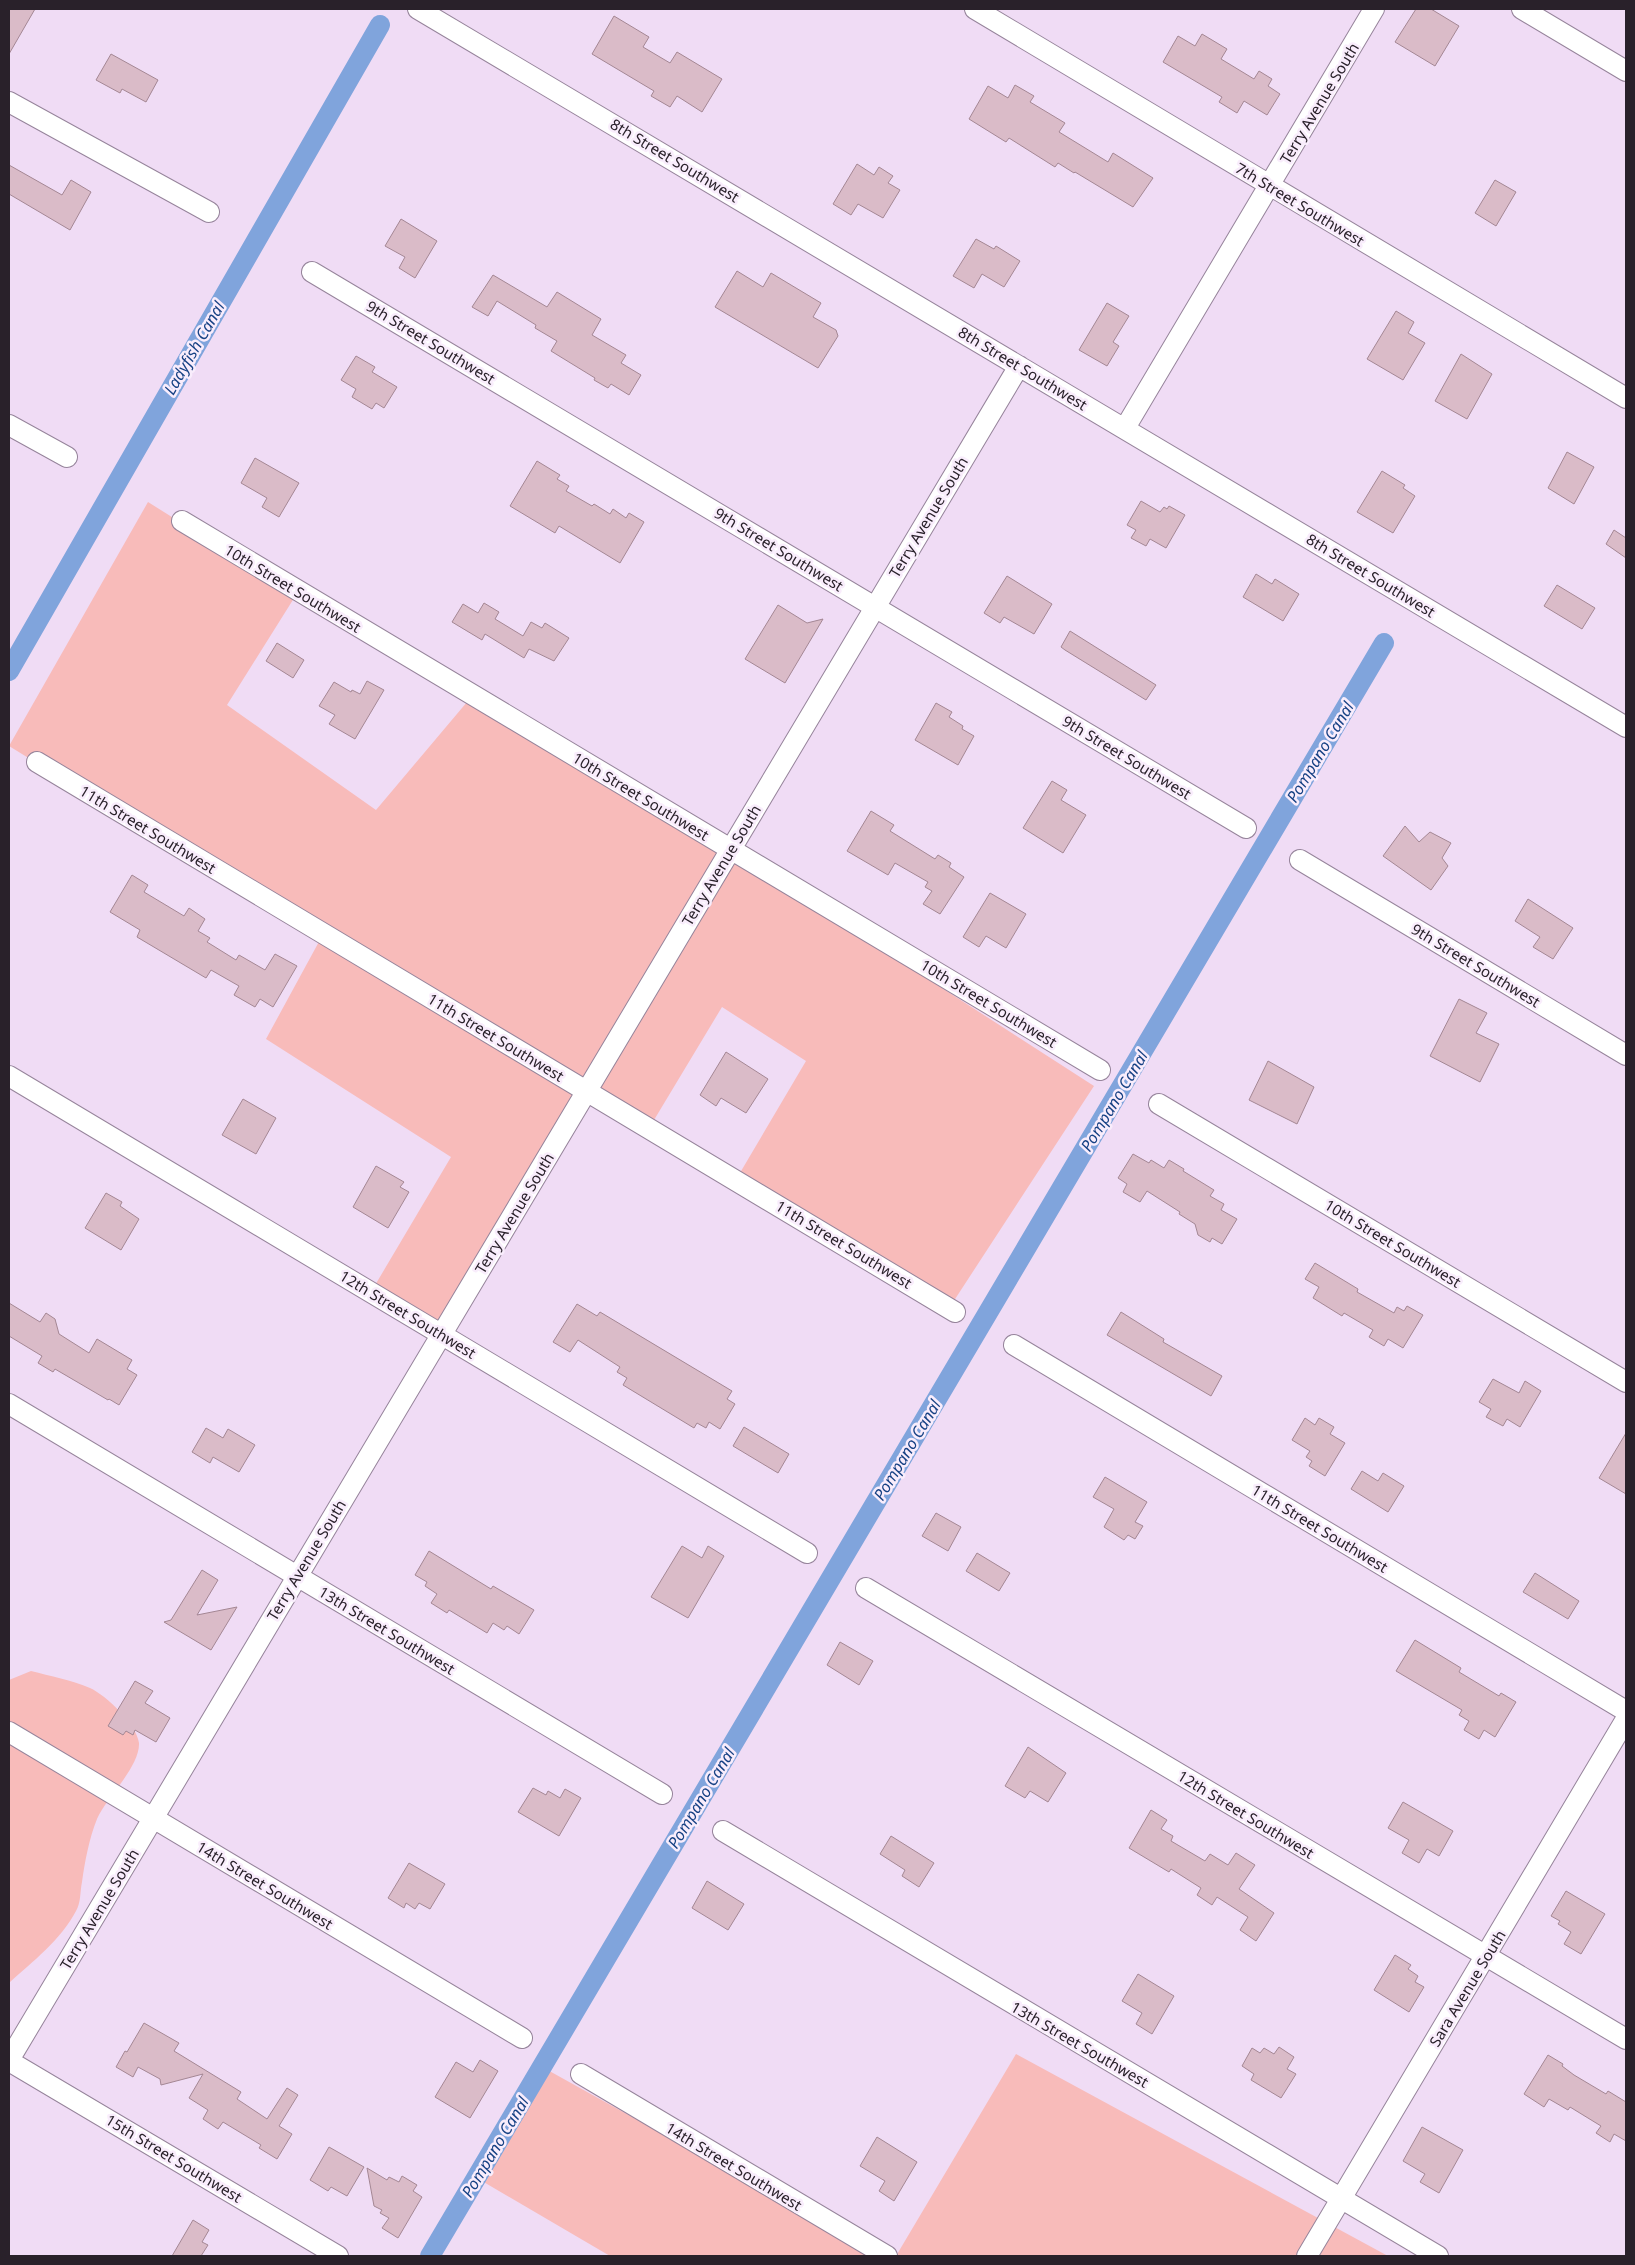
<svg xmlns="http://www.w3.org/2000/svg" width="1635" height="2265" font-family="'Noto Sans',sans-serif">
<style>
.green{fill:#f8bbba}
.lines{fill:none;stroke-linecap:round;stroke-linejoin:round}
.canal{stroke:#80a4dc;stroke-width:20}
.building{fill:#dabbc8;stroke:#a48794}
.minor-casing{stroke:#96849b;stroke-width:22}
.minor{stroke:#fff;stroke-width:20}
.labels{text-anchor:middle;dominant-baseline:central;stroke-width:5;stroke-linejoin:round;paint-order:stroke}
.street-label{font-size:15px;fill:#29212a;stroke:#f9edfc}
.water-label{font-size:16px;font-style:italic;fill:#174284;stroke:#f9edfc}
</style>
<rect width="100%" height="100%" fill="#f0dcf5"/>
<!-- green -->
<path class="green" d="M148,502l148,93 -69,110 149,105 102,-121 616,397 -150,230 -210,-133 72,-122 -84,-54 -71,118 -63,-37 -150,252 -67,-48 80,-135 -185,-118 55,-101 -312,-192z
M31,1671c19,5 41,9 59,17 16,7 47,37 49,55 1,24 -33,55 -42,76 -8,20 -12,42 -15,63 -2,9 -1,21 -6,29 -15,29 -44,51 -67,72v-303z
M1016,2054l372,202h-492z
M535,2063l347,193h-272l-140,-82z"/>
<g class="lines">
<!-- canal -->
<path class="canal" d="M9,671l371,-646
M430,2256l954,-1613"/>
</g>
<!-- building -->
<path class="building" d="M9,9h26l-26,45z
M1416,9h15l28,17 -24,40 -40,-24z
M614,16l35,21 -6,10 27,16 7,-11 45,27 -20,33 -25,-16 -7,11 -19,-11 3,-5 -62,-37z
M1202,34l25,15 -6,10 33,20 5,-8 13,8 -4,7 12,8 -13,21 -23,-14 -7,12 -18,-11 3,-5 -59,-35 15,-26 17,10z
M111,54l47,26 -12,22 -24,-13 -2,4 -24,-13z
M1015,85l19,11 -4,6 35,21 -6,9 49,30 5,-9 40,25 -20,29 -58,-35 -1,1 -16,-10 -3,4 -46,-29 -3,4 -37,-23 19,-33 20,12z
M857,164l17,11 5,-8 14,9 -5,7 12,7 -17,28 -25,-14 -7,11 -18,-11z
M9,165l53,30 9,-15 20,12 -21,38 -61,-36z
M1495,180l21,12 -20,34 -21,-13z
M401,219l36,22 -22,37 -16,-10 6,-11 -20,-11z
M976,239l18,10 2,-3 24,15 -16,26 -22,-13 -8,14 -21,-12z
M737,271l26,16 8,-14 50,30 -8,14 23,13 2,6 -20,32 -103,-61z
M493,275l54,32 10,-15 44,27 -9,16 34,20 -5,8 20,12 -12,20 -18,-11 -3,4 -14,-8 1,-2 -44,-27 6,-10 -22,-13 1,-3 -39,-24 -9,15 -16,-9z
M1107,303l22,13 -16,26 6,4 -12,20 -28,-16z
M1396,311l18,11 -6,11 17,10 -22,37 -36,-21z
M1461,354l31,20 -25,45 -32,-18z
M356,356l19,11 -3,5 25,15 -13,21 -8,-5 -4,6 -20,-12 4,-8 -15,-9z
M1567,452l27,15 -20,37 -26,-16z
M255,458l44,25 -20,34 -17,-10 5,-9 -26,-15z
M537,461l23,14 -3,4 12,7 -3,5 26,15 2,-2 16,10 3,-5 13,9 3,-5 15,9 -24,41 -61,-37 -4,7 -45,-27z
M1382,471l23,14 -2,3 12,8 -22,37 -36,-21z
M1141,501l19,11 4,-5 3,2 2,-3 16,9 -19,33 -16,-9 -4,7 -15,-8 5,-8 -9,-5z
M1614,530l12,8v20l-20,-14z
M1256,574l16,10 3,-5 24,15 -16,27 -40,-24z
M1007,576l45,28 -18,30 -30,-17 -4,6 -16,-10z
M1557,585l38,23 -13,21 -38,-23z
M484,603l15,9 -4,7 28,17 8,-14 11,6 3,-5 24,15 -15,23 -25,-12 -5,9 -39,-24 -3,6 -30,-18 11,-18 15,9z
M778,605l29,18 16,-4 -38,64 -40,-24z
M1070,631l86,54 -10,15 -81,-50 -4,-3z
M277,643l27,17 -11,18 -27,-17z
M367,681l17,9 -29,49 -26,-15 6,-9 -16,-9 15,-24 17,10 1,-2 8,4z
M936,703l16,9 -3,5 14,9 -1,3 12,7 -16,29 -43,-25z
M1052,781l15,9 -6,10 25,15 -23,38 -40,-25z
M871,811l23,14 -4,6 45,28 3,-4 13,8 -2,4 15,10 -24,37 -17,-10 9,-13 -7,-4 3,-5 -33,-19 -7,12 -41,-24z
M1405,826l14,16 11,-10 21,11 -9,15 6,8 -17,24 -48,-34z
M132,875l16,10 -4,7 40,24 5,-8 16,11 -7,12 12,7 -3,4 29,18 3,-5 26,15 10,-16 22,12 -24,41 -13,-8 -5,8 -21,-12 5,-9 -28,-16 -5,8 -69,-41 3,-7 -30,-18z
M990,893l36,21 -20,34 -20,-12 -7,11 -16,-10z
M1528,899l45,29 -20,31 -20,-12 7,-10 -25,-16z
M1459,999l28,14 -11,20 23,11 -19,38 -50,-26z
M726,1052l42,27 -22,34 -25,-15 -5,8 -16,-11z
M1268,1061l46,26 -17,37 -48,-24z
M243,1099l33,19 -20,36 -34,-19z
M1133,1154l16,9 2,-3 13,8 5,-8 15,9 -1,2 31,19 -4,6 14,8 -3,6 16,9 -15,25 -10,-6 -2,4 -12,-7 -3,-11 -16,-10 1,-2 -33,-21 -7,11 -17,-10 4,-8 -9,-6z
M376,1166l28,16 -4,5 9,5 -21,36 -35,-21z
M106,1193l16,9 -2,4 19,13 -18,31 -36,-22z
M1315,1263l43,26 -1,3 37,21 3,-6 7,4 3,-5 16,9 -20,33 -15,-9 -4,7 -15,-9 4,-7 -29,-17 -2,3 -29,-18 6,-11 -14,-8z
M9,1303l31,19 6,-9 9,6 4,15 30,19 8,-14 35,21 -5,9 10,6 -18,30 -10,-6 -1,1 -53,-31 -2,3 -15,-9 4,-7 -33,-20z
M577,1304l20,12 3,-4 132,79 -5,8 8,5 -15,25 -11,-7 -3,6 -9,-5 -3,5 -71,-43 4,-7 -10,-6 3,-5 -42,-27 -8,12 -17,-10z
M1121,1312l43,27 -1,3 59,34 -11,20 -104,-61z
M1493,1379l26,14 6,-12 16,10 -21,36 -13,-8 -4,7 -17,-9 5,-8 -12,-7z
M1305,1418l10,7 4,-7 15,9 -4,7 15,9 -20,33 -16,-10 3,-5 -6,-4 4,-6 -18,-11z
M744,1427l45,27 -11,19 -45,-27z
M206,1428l17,10 5,-9 27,16 -16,27 -26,-15 -3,6 -18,-11z
M1626,1433v61l-27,-16z
M1362,1471l16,10 5,-8 21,13 -16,26 -37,-23z
M1105,1477l42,25 -12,20 8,4 -8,13 -7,-4 -4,5 -20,-13 10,-18 -21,-12z
M936,1513l25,14 -13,24 -26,-15z
M682,1546l20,12 6,-12 16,10 -36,62 -37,-21z
M429,1551l62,38 2,-3 41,24 -15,24 -12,-8 -3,4 -11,-7 -6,10 -38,-23 -2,3 -16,-10 6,-9 -12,-8 2,-4 -12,-7z
M977,1553l33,20 -11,18 -33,-20z
M202,1570l16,10 -21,35 40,-8 -26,43 -47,-28 7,-2z
M1535,1573l44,28 -11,18 -45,-27z
M1415,1640l46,28 -2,4 40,24 2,-3 15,9 -21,35 -11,-7 -5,9 -15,-9 5,-9 -10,-6 3,-5 -66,-39z
M840,1642l33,19 -14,24 -32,-20z
M135,1681l18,10 -8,12 25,15 -14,24 -21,-12 -2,5 -7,-4 -3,4 -15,-9z
M1028,1747l38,26 -18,29 -18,-11 -5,7 -20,-12z
M533,1788l13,7 2,-4 12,7 5,-9 16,9 -22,38 -41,-24z
M1403,1802l50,29 -14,25 -12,-7 -8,14 -17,-10 7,-13 -21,-12z
M1151,1810l16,10 -6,9 12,7 -2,5 34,20 5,-7 18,11 8,-12 19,12 -16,24 35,24 -18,28 -16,-11 8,-13 -31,-20 -5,8 -15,-10 4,-7 -30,-19 -2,3 -40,-24z
M891,1836l43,27 -15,24 -17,-11 3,-6 -25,-16z
M409,1863l36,21 -15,25 -11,-6 -4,6 -9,-6 -2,5 -16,-10z
M707,1881l37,23 -16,26 -36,-22z
M1566,1891l39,23 -24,40 -17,-10 7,-12 -13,-8 2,-3 -9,-5z
M1395,1955l16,10 -3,4 10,7 -3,6 9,5 -15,25 -35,-22z
M1138,1974l36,22 -22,38 -16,-10 6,-11 -20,-12z
M144,2023l35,20 -5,8 67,41 -4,7 30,20 20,-31 11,7 -19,31 13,8 -15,25 -18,-11 2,-3 -38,-23 -5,7 -15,-10 5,-9 -19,-12 14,-24 -42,11 -1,-6 -22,-12 -5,10 -17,-10 9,-16 2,1z
M1279,2047l15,10 -7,12 9,5 -15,24 -30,-18 3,-6 -12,-8 10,-18 8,5 4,-5 10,6z
M1548,2055l15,9 -1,2 12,9 32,19 2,-3 18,11v39l-12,-7 -4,8 -14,-9 5,-7 -31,-19 -2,3 -19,-11 -5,8 -20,-13z
M480,2060l18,11 -28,47 -35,-21 21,-35 17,10z
M1422,2127l41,23 -24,43 -19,-11 5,-8 -22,-13z
M877,2137l40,25 -23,39 -15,-10 6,-10 -25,-15z
M329,2147l35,20 -17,29 -16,-9 -3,4 -18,-11z
M367,2168l20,12 2,-3 10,5 3,-6 15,9 -4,6 9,6 -24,41 -16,-10 7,-10 -9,-5 2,-3 -8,-4z
M193,2220l16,10 -7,12 6,3 -7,11h-29z"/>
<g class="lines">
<!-- minor casing -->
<g class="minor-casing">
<path id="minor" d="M418,9l1208,718
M975,9l651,389
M1522,9l104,62
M9,102l200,110
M312,272l934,556
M9,425l58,32
M1125,428l249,-419
M182,521l918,549
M37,762l918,550
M1300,860l326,195
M9,1076l798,477
M1159,1104l467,278
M1014,1345l612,366
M9,1404l653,390
M866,1588l760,451
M9,1732l513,306
M723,1831l715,425
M9,2060l1010,-1694
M9,2061l329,195
M581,2074l306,182
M1307,2256l319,-537"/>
</g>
<!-- minor -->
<use href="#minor" class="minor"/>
</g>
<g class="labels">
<!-- street labels -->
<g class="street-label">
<text transform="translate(1319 103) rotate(-59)">Terry Avenue South</text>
<text transform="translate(675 160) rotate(31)">8th Street Southwest</text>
<text transform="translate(1300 204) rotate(31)">7th Street Southwest</text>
<text transform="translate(431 342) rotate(31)">9th Street Southwest</text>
<text transform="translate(1023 368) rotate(31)">8th Street Southwest</text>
<text transform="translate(928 517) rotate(-59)">Terry Avenue South</text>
<text transform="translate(779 549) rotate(31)">9th Street Southwest</text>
<text transform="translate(1371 575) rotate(31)">8th Street Southwest</text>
<text transform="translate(293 588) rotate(31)">10th Street Southwest</text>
<text transform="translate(1127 757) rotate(31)">9th Street Southwest</text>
<text transform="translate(641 796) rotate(31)">10th Street Southwest</text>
<text transform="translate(148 829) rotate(31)">11th Street Southwest</text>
<text transform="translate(721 865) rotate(-59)">Terry Avenue South</text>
<text transform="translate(1476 965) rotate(31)">9th Street Southwest</text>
<text transform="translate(989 1003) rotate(31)">10th Street Southwest</text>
<text transform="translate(496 1037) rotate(31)">11th Street Southwest</text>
<text transform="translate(514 1213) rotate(-59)">Terry Avenue South</text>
<text transform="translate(1393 1243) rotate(31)">10th Street Southwest</text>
<text transform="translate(844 1244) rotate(31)">11th Street Southwest</text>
<text transform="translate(408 1314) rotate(31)">12th Street Southwest</text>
<text transform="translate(1320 1528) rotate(31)">11th Street Southwest</text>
<text transform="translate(306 1560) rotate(-59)">Terry Avenue South</text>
<text transform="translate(387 1630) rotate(31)">13th Street Southwest</text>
<text transform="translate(1246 1814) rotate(31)">12th Street Southwest</text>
<text transform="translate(265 1885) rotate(31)">14th Street Southwest</text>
<text transform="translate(99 1909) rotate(-59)">Terry Avenue South</text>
<text transform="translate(1467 1988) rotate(-59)">Sara Avenue South</text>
<text transform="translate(1080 2044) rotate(30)">13th Street Southwest</text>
<text transform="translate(174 2158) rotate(31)">15th Street Southwest</text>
<text transform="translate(734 2166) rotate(31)">14th Street Southwest</text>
</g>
<!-- water labels -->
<g class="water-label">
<text transform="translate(194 348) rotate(-60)">Ladyfish Canal</text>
<text transform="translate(1320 752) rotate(-59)">Pompano Canal</text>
<text transform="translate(1114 1101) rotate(-59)">Pompano Canal</text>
<text transform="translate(907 1450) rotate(-59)">Pompano Canal</text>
<text transform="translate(701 1798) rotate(-59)">Pompano Canal</text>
<text transform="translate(495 2147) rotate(-59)">Pompano Canal</text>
</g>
</g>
<!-- border -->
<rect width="1635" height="2265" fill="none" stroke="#29212a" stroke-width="20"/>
</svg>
